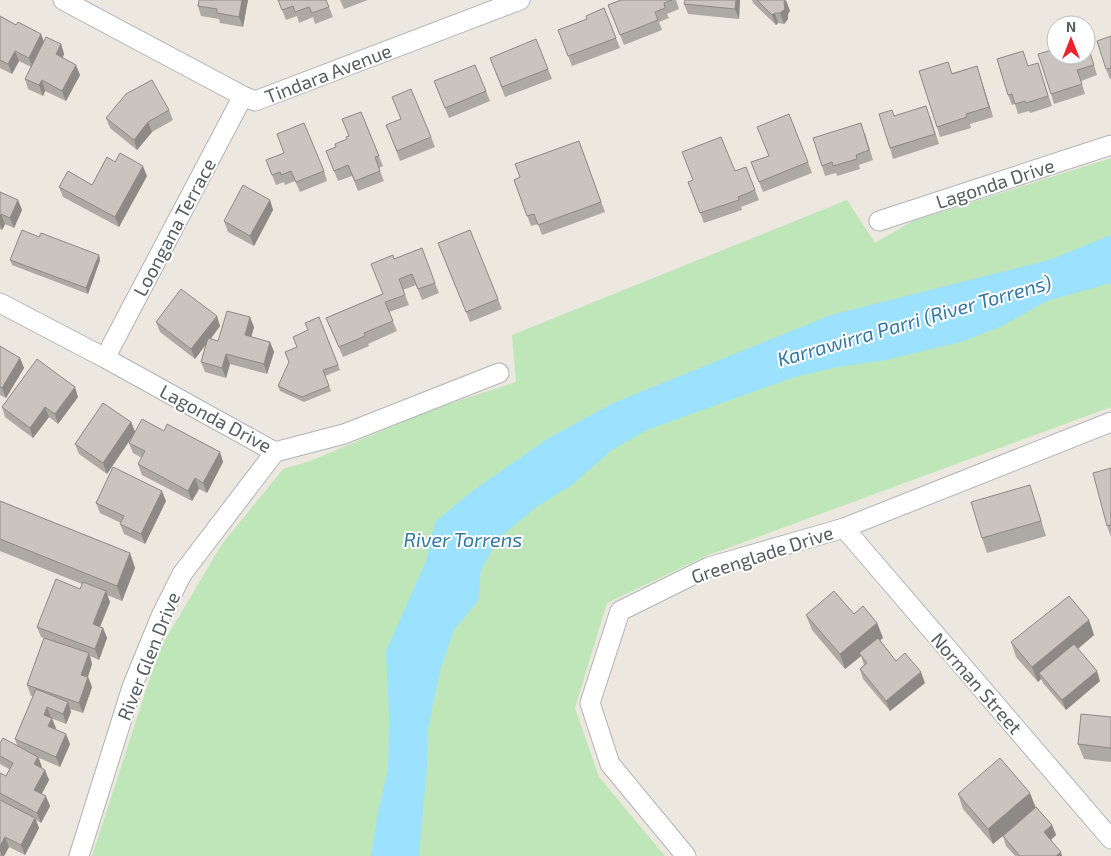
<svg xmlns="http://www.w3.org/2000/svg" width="1111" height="856" font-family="'Exo 2',sans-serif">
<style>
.green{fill:#bfe6b9}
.water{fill:#9ce2ff}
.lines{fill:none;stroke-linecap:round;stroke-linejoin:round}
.minor-casing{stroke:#b0b4b8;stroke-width:21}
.minor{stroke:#fff;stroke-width:19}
.wall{fill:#ada9a3}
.shaded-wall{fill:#8d8985}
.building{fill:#c9c4be;stroke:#8d8985}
.labels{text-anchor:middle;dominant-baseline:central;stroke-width:4;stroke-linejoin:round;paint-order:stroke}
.street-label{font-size:19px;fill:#585d61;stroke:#fff}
.water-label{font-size:20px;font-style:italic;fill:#3278a3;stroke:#fff}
</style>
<rect width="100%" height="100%" fill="#ece7df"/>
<!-- green -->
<path class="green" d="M1111,158v249l-405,149 -99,47 -32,105 24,69 66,79h-573l67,-206 63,-106 61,-75 27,-8 126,-53 80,-26 -4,-47 335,-135 28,43 38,-22z"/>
<!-- water -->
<path class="water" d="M1111,235v48l-64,18 -45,25 -41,16 -75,18 -48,7 -43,10 -148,53 -35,20 -40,35 -34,21 -39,32 -18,32 -3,31 -24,29 -14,41 -12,58 -1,37 -8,90h-48l7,-44 10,-42 1,-54 -3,-65 40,-90 9,-39 36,-30 76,-53 66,-36 218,-88 218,-55z"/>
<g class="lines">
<!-- minor casing -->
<g class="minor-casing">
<path id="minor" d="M63,0l180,96 12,5 265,-101
M879,221l232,-76
M0,303l105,55 170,94 69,-18 155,-61
M105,358l138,-262
M844,528l267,311
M79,856l53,-169 29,-71 21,-42 93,-122
M686,856l-76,-92 -20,-61 30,-92 89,-44 135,-39 267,-106"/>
</g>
<!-- minor -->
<use href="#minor" class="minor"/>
</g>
<!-- wall -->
<path class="wall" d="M199,0h49l-5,27 -23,-4 -1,-4 -18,-3 -3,-10z
M278,0h48l7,17 -18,7 -2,-7 -14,6 -2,-7 -11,4z
M340,0h28l-24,9z
M621,0h55l3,9 -12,5 2,4 -10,4 3,8 -38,15 -16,-40z
M685,0h55l-1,19 -51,-5 -4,-10z
M752,0h33l5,11 -2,3v5l-4,5 -6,-1 -2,2 -23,-22z
M604,8l16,40 -48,18 -14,-36 29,-11z
M0,16l16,9 25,9 3,8 17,2 3,10 -1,3 17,18 -14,26 -21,-10 -2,5 -15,-7 -3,-10 6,-12 -12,-6 -7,13 -12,-6z
M1111,36v43h-1l-4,-10z
M1089,50l8,25 -16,6 4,13 -31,10 -3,-10z
M490,58l58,11 4,10 -47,18z
M1038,63l14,43 -22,7 -1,-2 -11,3 -3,-10 -3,1 -4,-10 21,-29z
M977,66l16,51 -23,7 1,4 -31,9 -3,-10 15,-54z
M434,81l52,10 4,10 -41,17z
M392,97l39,40 4,10 -35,14 -14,-36 15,-6z
M169,110l4,10 -21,12 -15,18 -27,-22 -4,-10z
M361,112l22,54 -4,2 5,13 -26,10 -6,-15 -14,5 -12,-30 10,-4 11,-8z
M894,116h36l9,28 -46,15 -3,-11z
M865,133l8,27 -14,5 1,4 -23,7 -1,-3 -11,3 -3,-10z
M579,141l26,71 -63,23 -4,-11 -7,2 -17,-46 6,-3z
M284,153l40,18 3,10 -27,11 -5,-11 -10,4 -1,-3 -8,3 -10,-25z
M751,162h57l4,11 -49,19z
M746,167l13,33 -18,7 1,3 -38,13 -16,-41 47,-11z
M147,176l-28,51 -56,-30 -4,-10 33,-2z
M0,192l18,8 4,10 -8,18 -9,-4 -3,6 -2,-1z
M270,200l3,10 -19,36 -26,-14 -4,-11z
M39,237l60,18 1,5 -12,34 -76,-29 -2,-5z
M442,253l56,46 4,10 -32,13z
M394,259l41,24 4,10 -17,7 -6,-15 -13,5 6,15 -20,7 8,19 -29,13 1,2 -26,11 -17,-39 56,-24z
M319,317l21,53 -15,6 6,15 -27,11 -24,-11 -2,-5 19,-38 11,-17z
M156,322l64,4 -9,13 7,2 36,-14 -3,10 19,5 4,10 -7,22 -37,-10 -4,14 -21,-6 -4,-10 5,-18 -11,15 -35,-27z
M0,346l20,12 4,10 -18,30 -6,-3z
M78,397l-20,27 -9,-7 -16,21 -28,-21 -3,-10z
M131,422l4,10 29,-1 56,21 3,10 -16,31 -8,-4 -7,12 -50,-26 -4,-11 4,-6 -9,-5 -4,-10 6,-10 -28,41 -28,-20 -4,-10z
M1111,468v69l-4,-11z
M1035,500l11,36 -59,17 -5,-15z
M0,501l130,52 5,15 -13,33 -15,-6 3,7 -10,25 3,1 4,10 -8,22 -9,-4 2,8 -4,13 4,10 -9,26 -13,-4 1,3 -5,12 -15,-6 4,11 15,15 -10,23 -21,-9 3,10 7,12 -7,14 8,12 -9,17 -5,-3 3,8 -14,27 -16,-8 -5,9h-4v-83l6,3 3,-7 -9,-5v-21l17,2 -2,-6 18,-43h-2l-4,-11 17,-47 -3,-1 -4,-10 43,-38 2,-5 -82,-33z
M166,501l-21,43 -21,-10 -4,-10 1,-1 -21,-10 -4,-10z
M854,614l23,9 6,15 -3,2 16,21 29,22 -35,28 -27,-32 -3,-10 4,-4 -3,-9 -16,13 -33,-39 -6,-15z
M1089,620l5,15 -16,14 22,32 -34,29 -23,-27 -2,-4 -3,3 -22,-25 -5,-15z
M1111,717v45l-27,-3 -6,-15z
M958,794l78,14 16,17 4,10 -5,5 11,16h-47l-9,-10 -3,-10 12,-10 -22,18 -30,-35z"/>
<!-- shaded-wall -->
<path class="shaded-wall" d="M242,0h6l-5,27 -4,-10z
M736,0h4l-1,19 -4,-10z
M786,0l4,11 -2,3v5l-4,5 -4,-11z
M775,13l3,10 -2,2 -4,-10z
M41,34l4,11 -12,23 -4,-10z
M61,44l3,10 -5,10 -3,-10z
M15,51l4,10 -7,13 -4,-10z
M76,65l4,10 -14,26 -4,-10z
M977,66l3,10 13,41 -4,-10z
M42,80l3,11 -2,5 -4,-11z
M148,122l4,10 -15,18 -3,-10z
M143,166l4,10 -28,51 -4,-10z
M18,200l4,10 -8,18 -4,-10z
M270,200l3,10 -19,36 -4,-10z
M1,214l4,10 -3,6 -2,-6v-7z
M99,255l1,5 -12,34 -2,-6z
M217,316l3,10 -25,33 -4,-10z
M250,317l4,10 -5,18 -4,-10z
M270,342l4,10 -7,22 -3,-10z
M226,354l4,10 -4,14 -4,-10z
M20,358l4,10 -18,30 -4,-10z
M75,387l3,10 -20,27 -3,-10z
M45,407l4,10 -16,21 -3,-10z
M131,422l4,10 -28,42 -4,-11z
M220,452l3,10 -16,31 -4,-10z
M195,478l4,11 -7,12 -4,-10z
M162,491l4,10 -21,43 -4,-10z
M130,553l5,15 -13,33 -5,-15z
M106,591l4,11 -13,32 -4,-10z
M1089,620l5,15 -51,43 -4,-5 2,6 -3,3 -6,-15z
M877,623l6,15 -22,18 -2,-3 2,3 -16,13 -5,-15z
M103,628l4,10 -8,22 -4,-11z
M89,653l3,11 -7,21 -4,-10z
M1097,671l3,10 -34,29 -4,-10z
M921,672l4,11 -35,28 -4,-10z
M88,677l4,10 -9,26 -4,-10z
M68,702l3,10 -5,12 -3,-10z
M47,707l4,11 -7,-3z
M52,718l4,10 -4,8 -4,-10z
M66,734l4,10 -10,23 -4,-10z
M38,757l4,10 -4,7 -4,-10z
M45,770l4,10 -11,20 -4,-10z
M1030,793l6,15 -43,36 -5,-15z
M46,796l4,10 -9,17 -4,-10z
M35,818l4,10 -14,27 -4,-10z
M1052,825l4,10 -8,7 -4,-10z
M5,837l4,10 -5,9h-2l-2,-5v-5z
M1061,852l1,4h-6z"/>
<!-- building -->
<path class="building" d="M199,0h43l-3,17 -22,-4v-4l-19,-3z
M278,0h48l3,7 -17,6 -3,-6 -14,5 -2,-6 -11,4z
M621,0h51l-8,3 1,5 -10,4 3,8 -38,15 -12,-30z
M685,0h51l-1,9 -51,-5z
M757,0h28l-1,3 1,6 -5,4h-5l-3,2z
M604,8l12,30 -48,18 -10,-26 29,-11 -1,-3z
M0,16l16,9 2,-3 23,12 -12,24 -14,-7 -7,13 -8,-4z
M1111,36v32l-5,1 -9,-28z
M46,37l15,7 -5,10 20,11 -14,26 -20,-11 -3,5 -14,-6z
M536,39l12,30 -46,18 -12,-29z
M1086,41l8,24 -17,5 5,14 -31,10 -13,-40 18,-5v6h30z
M1023,51l5,15 10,-3 10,33 -22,7 -1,-2 -10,3 -3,-10 -4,1 -11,-36z
M948,62l4,12 25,-8 12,41 -23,7 1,3 -30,10 -18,-56z
M475,65l11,26 -41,17 -11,-27z
M152,80l17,30 -21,12 -14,18 -28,-22 20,-24z
M411,89l20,48 -34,14 -11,-26 15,-6 -9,-22z
M926,106l9,28 -45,14 -11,-34 13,-4 2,6z
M361,112l18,44 -4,1 5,14 -25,10 -7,-16 -14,6 -8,-20 10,-4 -1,-3 12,-5 -1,-2 3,-1 -7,-17z
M789,114l19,48 -49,20 -8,-20 18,-6 -12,-29z
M304,123l20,48 -28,11 -5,-11 -10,4 -1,-3 -8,3 -6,-15 18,-7 -7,-19z
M861,123l8,27 -13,5 1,4 -24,7 -1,-4 -10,4 -9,-28z
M721,137l14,34 11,-4 9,23 -17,7 1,3 -39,13 -12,-31 5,-2 -11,-28z
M579,141l22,61 -63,23 -4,-11 -7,2 -13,-36 6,-3 -5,-13z
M120,153l23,13 -28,51 -56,-30 9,-16 24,14 15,-28 8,5z
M243,185l27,15 -20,36 -26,-15z
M0,192l18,8 -8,18 -9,-4 -1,3z
M22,230l17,7 2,-4 58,22 -13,33 -76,-28z
M470,230l28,69 -32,13 -28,-69z
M422,248l13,35 -17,6 -6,-15 -13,5 6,16 -20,7 8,19 -29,12 1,3 -26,11 -13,-29 57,-24 -12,-30 22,-9 1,4z
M181,289l36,27 -26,33 -35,-27z
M227,311l23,6 -5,18 25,7 -6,22 -38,-10 -4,14 -21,-6 7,-24 10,3z
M319,317l19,48 -15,5 6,16 -27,11 -24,-11 11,-24 -4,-10 12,-5 -4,-10 15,-7 -3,-7z
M0,346l20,12 -18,30 -2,-1z
M37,359l38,28 -20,27 -10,-7 -15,21 -28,-21z
M103,403l28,19 -28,41 -28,-19z
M142,419l22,12 3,-7 53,28 -17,31 -8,-5 -7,13 -50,-27 7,-13 -16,-8z
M113,467l49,24 -21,43 -21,-10 4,-8 -28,-13z
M1111,468v57l-4,1 -14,-53z
M1030,485l11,36 -59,17 -11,-36z
M0,501l130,52 -13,33 -117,-47z
M56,579l24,10 3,-7 23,9 -13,33 10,4 -8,21 -58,-22z
M834,591l20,23 9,-8 14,17 -37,31 -34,-39z
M1069,596l20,24 -57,47 -21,-25z
M44,638l45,15 -8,22 7,2 -9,26 -52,-18z
M878,638l18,23 9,-8 16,19 -35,29 -26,-32 7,-6 -8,-10z
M1074,644l23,27 -35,29 -23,-27z
M36,689l32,13 -5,12 -16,-7 -3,8 8,3 -4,8 18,8 -10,23 -41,-18z
M1081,714l30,3v31l-33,-4z
M3,738l35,19 -4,7 11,6 -11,20 12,6 -9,17 -37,-20v-20l6,3 7,-13 -13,-7v-13z
M1000,758l30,35 -42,36 -30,-35z
M0,800l35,18 -14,27 -16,-8 -5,9z
M1036,807l16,18 -8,7 17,20 -5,4h-36l-17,-20z"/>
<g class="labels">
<!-- street labels -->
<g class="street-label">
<text transform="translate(328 73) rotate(-21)">Tindara Avenue</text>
<text transform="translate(995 183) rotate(-18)">Lagonda Drive</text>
<text transform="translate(174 227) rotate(-62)">Loongana Terrace</text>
<text transform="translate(216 418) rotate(28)">Lagonda Drive</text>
<text transform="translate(762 554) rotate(-18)">Greenglade Drive</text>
<text transform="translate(148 656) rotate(-68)">River Glen Drive</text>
<text transform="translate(977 683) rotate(49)">Norman Street</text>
</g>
<!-- water labels -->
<g class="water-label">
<text transform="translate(914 320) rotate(-16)">Karrawirra Parri (River Torrens)</text>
<text x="463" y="539">River Torrens</text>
</g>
</g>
<!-- north arrow -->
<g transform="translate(1071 40)"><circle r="24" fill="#ffffff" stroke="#bcbec0"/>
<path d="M0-4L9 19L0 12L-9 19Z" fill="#f0212e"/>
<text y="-8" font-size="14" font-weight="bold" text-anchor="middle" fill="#585d61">N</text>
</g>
</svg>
